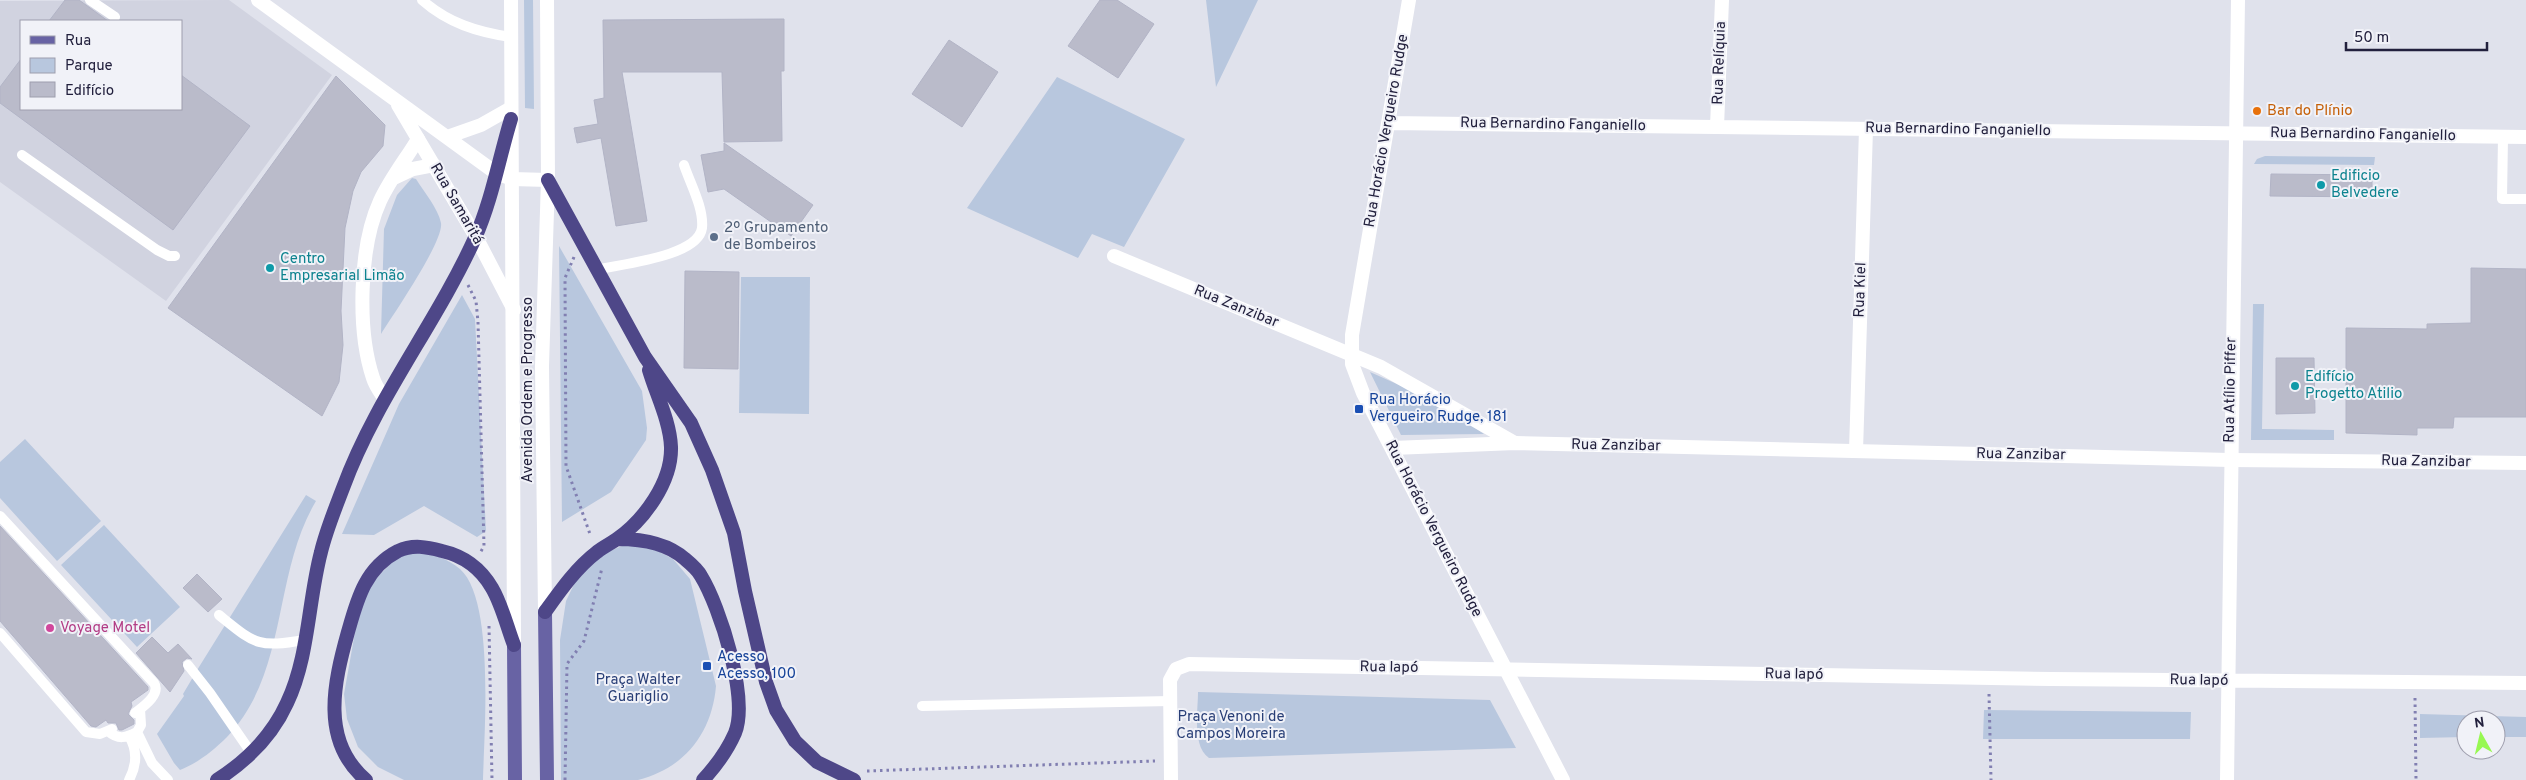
<svg xmlns="http://www.w3.org/2000/svg" width="2526" height="780" font-family="Overpass,sans-serif">
<style>
.built{fill:#d1d3e0;fill-rule:evenodd}
.green{fill:#b8c7de}
.building{fill:#babbca;stroke:#b2b4c6}
.lines{fill:none;stroke-linecap:round;stroke-linejoin:round}
.path{stroke:#817fb1;stroke-width:3;stroke-dasharray:2.5 4;stroke-linecap:butt}
.service{stroke:#fff;stroke-width:10}
.minor{stroke:#fff;stroke-width:14}
.tertiary{stroke:#fff;stroke-width:14}
.secondary{stroke:#fff;stroke-width:14}
.primary{stroke:#6863a4;stroke-width:14}
.trunk{stroke:#4e4788;stroke-width:14}
.food-dot{fill:#e8710a;stroke:#f1f2f8;stroke-width:2}
.culture-dot{fill:#0f9aa8;stroke:#f1f2f8;stroke-width:2}
.service-dot{fill:#5c6f8a;stroke:#f1f2f8;stroke-width:2}
.transit-dot{fill:#1a4fb4;stroke:#f1f2f8;stroke-width:2}
.hotel-dot{fill:#d1479c;stroke:#f1f2f8;stroke-width:2}
.labels{text-anchor:middle;dominant-baseline:central;stroke-width:4;stroke-linejoin:round;paint-order:stroke}
.street-label{font-size:15px;fill:#22203d;stroke:#f1f2f8}
.food-label{font-size:15px;fill:#c56008;stroke:#f1f2f8;text-anchor:start}
.culture-label{font-size:15px;fill:#0d838f;stroke:#f1f2f8;text-anchor:start}
.service-label{font-size:15px;fill:#4e5e75;stroke:#f1f2f8;text-anchor:start}
.transit-label{font-size:15px;fill:#164399;stroke:#f1f2f8;text-anchor:start}
.hotel-label{font-size:15px;fill:#b23c85;stroke:#f1f2f8;text-anchor:start}
.park-label{font-size:15px;fill:#283e76;stroke:#f1f2f8}
</style>
<rect width="100%" height="100%" fill="#e0e2ec"/>
<!-- built -->
<path class="built" d="M229,0l103,75 -166,226 -166,-119v-181zM21,21h160v88h-160z"/>
<!-- green -->
<path class="green" d="M524,0h9l1,109 -9,-1z
M1206,0h52l-42,87z
M1057,77l128,62 -61,108 -32,-13 -14,24 -111,-50z
M2265,156l110,1 -1,8 -120,-1 3,-5z
M412,178l4,1c8,13 22,29 25,44 3,18 -48,92 -60,111l3,-105 13,-34z
M559,246l83,145 5,37 -1,12 -35,52 -49,30z
M741,277h69l-1,137 -70,-1z
M462,295l13,24 11,212 -9,6 -53,-31 -50,29 -32,-1 57,-130z
M2253,304h11l-2,125 72,1v10h-83z
M1370,372l65,29 49,33 -83,1z
M25,439l76,82 -44,40 -57,-63v-36z
M306,495l10,6c-44,74 -27,171 -89,236 -13,13 -29,26 -47,33l-6,-7 -17,-29 27,-38 -1,-2 16,-27z
M104,525l76,82 -43,40 -76,-82z
M622,546h27l24,13 17,20 26,107c-4,47 -31,82 -78,94 -17,0 -58,0 -77,0l-1,-140 6,-39 12,-25 19,-20z
M418,552c16,3 29,6 42,17 35,31 24,165 23,211h-79l-26,-13 -20,-20 -11,-28 -3,-25 18,-101 38,-39z
M1198,692l292,8 26,48 -307,10c-17,-11 -11,-47 -11,-66z
M1984,710l207,2 -1,27h-207z
M2420,714l106,3v20h-30v-17h-30v17l-46,1z"/>
<!-- building -->
<path class="building" d="M65,0h14l29,21h-59z
M1100,0h17l37,24 -36,54 -50,-32z
M784,19v52h-3l1,70 -58,1 -2,-70h-100l25,149 -31,5 -15,-88 -24,5 -3,-15 24,-4 -4,-24 10,-2 -1,-78z
M949,40l49,32 -36,55 -50,-33z
M21,59v50h160v-34l69,51 -77,104 -173,-127v-16z
M336,76l49,49 -2,21 -22,26 -8,19 -8,37 -4,83 2,34 -4,37 -17,34 -154,-108z
M724,143l89,62 -22,31 -67,-47 -16,3 -7,-37 23,-4z
M2271,174l101,1v22l-102,-1z
M2471,268l55,1v148h-72l-1,11h-36v7l-71,-2v-105l81,1v-5l44,-1z
M685,271l54,1 -1,97 -54,-1z
M2276,358h38l1,55 -39,1z
M0,526l148,161v3l-17,12 1,4 -4,8 6,6v4l-12,6h-3l-3,-7h-8l-2,-3 -10,7 -5,-1 -91,-105z
M197,574l25,25 -14,13 -25,-24z
M152,637l16,16 10,-9 14,15 -5,-1 -5,4 2,9 -14,21 -34,-39z"/>
<g class="lines">
<!-- path -->
<path class="path" d="M574,257l-9,21 1,188 25,71
M468,285l8,16 2,21 6,224 -4,7
M489,626l3,154
M1989,694l2,86
M2415,698l1,82
M867,771l288,-10
M565,780l2,-116 17,-23 18,-73"/>
<!-- service -->
<path class="service" d="M90,0l25,17
M422,0c26,23 55,32 89,37
M2503,137l-1,62h24
M22,155l135,95 12,6h6
M596,270c24,-6 102,-13 106,-42 2,-20 -12,-45 -18,-63
M0,516l154,167c7,11 -10,23 -19,30
M219,615c36,29 38,33 86,25
M0,633l86,99 14,2 12,-5
M188,665l22,28 42,61
M922,706l249,-5
M108,731c10,9 18,7 29,1l4,-7 -1,-16
M137,732l15,31 16,17
M129,736c9,15 8,29 0,44"/>
<!-- minor -->
<path class="minor" d="M394,178l19,-9 21,-4
M1114,256l267,111 134,76
M384,398c-4,-6 -9,-13 -11,-20 -16,-48 -14,-131 7,-177 10,-22 26,-42 38,-62
M1856,451l10,-322
M1171,780l-1,-100 6,-11 13,-5 862,15 475,4
M2227,780l11,-780"/>
<!-- tertiary -->
<path class="tertiary" d="M258,0l238,173 16,6 36,1
M1409,0l-57,335v29l11,29 200,387
M398,105l78,132 38,73
M1390,123l1136,14
M1717,127l5,-127
M447,137l34,-12 30,-17
M1393,448l122,-5 715,17 296,3"/>
<!-- secondary -->
<path class="secondary" d="M511,0l3,642
M545,612l-3,-246 6,-186 -1,-180"/>
<!-- primary -->
<path class="primary" d="M545,612l2,168
M514,645l1,135"/>
<!-- trunk -->
<path class="trunk" d="M548,180l97,177 46,66 21,47 22,63 11,58 21,91 10,28 19,31 22,21 37,18
M618,539c24,0 49,4 67,20 6,5 13,11 16,17 19,31 48,122 34,157 -7,16 -20,34 -32,47
M545,612c15,-21 31,-44 52,-60 6,-5 13,-8 20,-13 27,-19 55,-57 54,-92 -1,-26 -15,-53 -22,-77
M217,780c31,-20 55,-44 70,-77 22,-46 21,-102 34,-151 5,-21 14,-43 22,-64 33,-90 93,-164 132,-250 17,-38 24,-80 36,-119
M366,780c-46,-39 -32,-98 -18,-148 9,-32 17,-64 50,-81 15,-7 29,-4 44,0 22,5 39,18 50,37 10,17 15,39 22,57"/>
</g>
<!-- markers -->
<circle class="food-dot" cx="2257" cy="111" r="5"/>
<g class="culture-dot">
<circle cx="2321" cy="185" r="5"/>
<circle cx="270" cy="268" r="5"/>
<circle cx="2295" cy="386" r="5"/>
</g>
<circle class="service-dot" cx="714" cy="237" r="5"/>
<g class="transit-dot">
<rect x="1354" y="404" width="10" height="10" rx="2.5"/>
<rect x="702" y="661" width="10" height="10" rx="2.5"/>
</g>
<circle class="hotel-dot" cx="50" cy="628" r="5"/>
<g class="labels">
<!-- street labels -->
<g class="street-label">
<text transform="translate(1720 63) rotate(-88)">Rua Relíquia</text>
<text transform="translate(1553 125) rotate(1)">Rua Bernardino Fanganiello</text>
<text transform="translate(1958 130) rotate(1)">Rua Bernardino Fanganiello</text>
<text transform="translate(1387 131) rotate(-80)">Rua Horácio Vergueiro Rudge</text>
<text transform="translate(2363 135) rotate(1)">Rua Bernardino Fanganiello</text>
<text transform="translate(456 204) rotate(60)">Rua Samaritá</text>
<text transform="translate(1861 290) rotate(-88)">Rua Kiel</text>
<text transform="translate(1236 307) rotate(22)">Rua Zanzibar</text>
<text transform="translate(528 390) rotate(-90)">Avenida Ordem e Progresso</text>
<text transform="translate(2231 390) rotate(-89)">Rua Atílio Piffer</text>
<text transform="translate(1616 446) rotate(1)">Rua Zanzibar</text>
<text transform="translate(2021 455) rotate(1)">Rua Zanzibar</text>
<text transform="translate(2426 462) rotate(1)">Rua Zanzibar</text>
<text transform="translate(1433 529) rotate(63)">Rua Horácio Vergueiro Rudge</text>
<text transform="translate(1389 668) rotate(1)">Rua Iapó</text>
<text transform="translate(1794 675) rotate(1)">Rua Iapó</text>
<text transform="translate(2199 681) rotate(1)">Rua Iapó</text>
</g>
<!-- food labels -->
<g class="food-label">
<text x="2267" y="111">Bar do Plínio</text>
</g>
<!-- culture labels -->
<g class="culture-label">
<text x="2331" y="176">Edificio<tspan x="2331" dy="17">Belvedere</tspan></text>
<text x="280" y="259">Centro<tspan x="280" dy="17">Empresarial Limão</tspan></text>
<text x="2305" y="377">Edifício<tspan x="2305" dy="17">Progetto Atilio</tspan></text>
</g>
<!-- service labels -->
<g class="service-label">
<text x="724" y="228">2º Grupamento<tspan x="724" dy="17">de Bombeiros</tspan></text>
</g>
<!-- transit labels -->
<g class="transit-label">
<text x="1369" y="400">Rua Horácio<tspan x="1369" dy="17">Vergueiro Rudge, 181</tspan></text>
<text x="717" y="657">Acesso<tspan x="717" dy="17">Acesso, 100</tspan></text>
</g>
<!-- hotel labels -->
<g class="hotel-label">
<text x="60" y="628">Voyage Motel</text>
</g>
<!-- park labels -->
<g class="park-label">
<text x="638" y="680">Praça Walter<tspan x="638" dy="17">Guariglio</tspan></text>
<text x="1231" y="717">Praça Venoni de<tspan x="1231" dy="17">Campos Moreira</tspan></text>
</g>
</g>
<!-- legend -->
<rect x="20" y="20" width="162" height="90" fill="#f1f2f8" stroke="#9e9ead"/>
<rect x="30" y="36" width="25" height="8" fill="#6863a4" stroke="#9e9ead"/>
<text x="65" y="45" font-size="15" fill="#22203d">Rua</text>
<rect x="30" y="58" width="25" height="15" fill="#b8c7de" stroke="#9e9ead"/>
<text x="65" y="70" font-size="15" fill="#22203d">Parque</text>
<rect x="30" y="82" width="25" height="15" fill="#babbca" stroke="#9e9ead"/>
<text x="65" y="95" font-size="15" fill="#22203d">Edifício</text>
<!-- north arrow -->
<g transform="translate(2481 735) rotate(352)"><circle r="24" fill="#f1f2f8" stroke="#9e9ead"/>
<path d="M0-4L9 19L0 12L-9 19Z" fill="#97f852"/>
<text y="-8" font-size="14" font-weight="bold" text-anchor="middle" fill="#22203d">N</text>
</g>
<!-- scale -->
<path d="M2346 42v8h141v-8" fill="none" stroke="#22203d" stroke-width="2.5"/>
<text x="2354" y="42" font-size="15" fill="#22203d" stroke="#f1f2f8" stroke-width="4" paint-order="stroke">50 m</text>
</svg>
